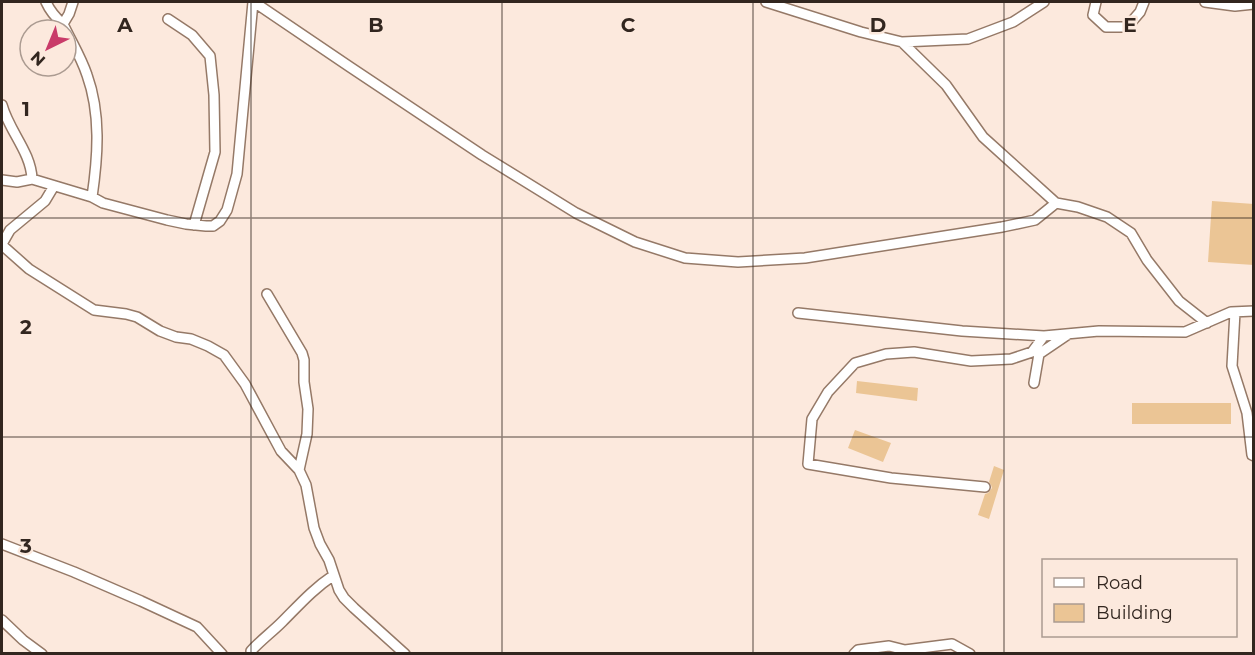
<svg xmlns="http://www.w3.org/2000/svg" width="1255" height="655" font-family="Montserrat,sans-serif">
<style>
.building{fill:#ebc595}
.lines{fill:none;stroke-linecap:round;stroke-linejoin:round}
.minor-casing{stroke:#957967;stroke-width:12}
.minor{stroke:#fff;stroke-width:9}
.grid{fill:none;stroke:#32261f;stroke-width:1.5;stroke-opacity:0.55}
.grid-label{font-size:20px;text-anchor:middle;font-weight:bold;fill:#32261f;stroke:#fce9dd;stroke-width:5;stroke-linejoin:round;paint-order:stroke}
</style>
<rect width="100%" height="100%" fill="#fce9dd"/>
<!-- building -->
<path class="building" d="M1212,201l42,3v61l-46,-3z
M857,381l61,7 -1,13 -61,-8z
M1132,403h99v21h-99z
M855,430l36,13 -8,19 -35,-14z
M994,466l10,4 -15,49 -11,-4 7,-21 3,-1 4,-5 -1,-3 -2,-3z"/>
<g class="lines">
<!-- minor casing -->
<g class="minor-casing">
<path id="minor" d="M46,2c4,9 9,15 17,22 8,17 18,33 24,51 14,39 11,81 5,122
M254,2l96,65 132,88 94,58 59,29 50,16 53,4 67,-4 197,-31 33,-7 21,-17 22,4 29,10 24,16 16,27 32,41 28,22
M766,2l95,30 41,10 66,-3 45,-17 31,-20
M1096,2l-3,13 13,12h21l13,-15 4,-10
M1205,2l30,4 19,-2
M168,19l24,16 18,21 4,39 1,57 -21,73
M63,24l6,-10 4,-12
M902,42l44,43 37,52 73,66
M2,105c7,26 29,47 30,74l60,18 11,6 64,17 19,4 20,2h7l7,-5 7,-11 10,-36 16,-172
M2,180l15,2 15,-3
M2,244l8,-14 35,-29 9,-15
M2,245l27,24 65,41 32,4 11,3 23,14 16,6 15,2 17,7 16,9 21,29 36,67 18,19 7,15 8,43 6,16 9,16 10,30 5,8 10,10 51,46
M267,294l35,59 2,7v22l4,27 -1,25 -8,36
M1235,312l-3,54 15,47 5,42 2,1
M798,313l164,18 82,5 55,-5 86,1 46,-20 23,-1
M1034,383l5,-29 28,-19
M985,487l-94,-9 -83,-14 4,-45 16,-27 27,-29 31,-9 28,-2 57,9 40,-2 21,-7 12,-16
M2,544l72,28 67,29 56,26 25,27
M2,620l21,20 19,14
M251,651c10,-11 21,-19 31,-29 18,-18 31,-33 52,-47
M854,654l4,-4 31,-4 16,4 47,-6 18,10"/>
</g>
<!-- minor -->
<use href="#minor" class="minor"/>
</g>
<!-- grid -->
<path class="grid" d="M251,2v652M502,2v652M753,2v652M1004,2v652M2,218h1252M2,437h1252"/>
<g class="grid-label">
<text x="125" y="32">A</text>
<text x="376" y="32">B</text>
<text x="628" y="32">C</text>
<text x="878" y="32">D</text>
<text x="1130" y="32">E</text>
<text x="26" y="116">1</text>
<text x="26" y="334">2</text>
<text x="26" y="553">3</text>
</g>
<!-- border -->
<rect width="1255" height="655" fill="none" stroke="#32261f" stroke-width="6"/>
<!-- legend -->
<rect x="1042" y="559" width="195" height="78" fill="#fce9dd" stroke="#ab9b91" stroke-width="1.5"/>
<rect x="1054" y="578" width="30" height="9" fill="#ffffff" stroke="#ab9b91" stroke-width="1.5"/>
<text x="1096" y="589" font-size="18" fill="#32261f">Road</text>
<rect x="1054" y="604" width="30" height="18" fill="#ebc595" stroke="#ab9b91" stroke-width="1.5"/>
<text x="1096" y="619" font-size="18" fill="#32261f">Building</text>
<!-- north arrow -->
<g transform="translate(48 48) rotate(223)"><circle r="28" fill="#fce9dd" stroke="#ab9b91" stroke-width="1.5"/>
<path d="M0-4.5L10 22L0 15L-10 22Z" fill="#c93b69"/>
<text y="-9" font-size="16" font-weight="bold" text-anchor="middle" fill="#32261f">N</text>
</g>
</svg>
